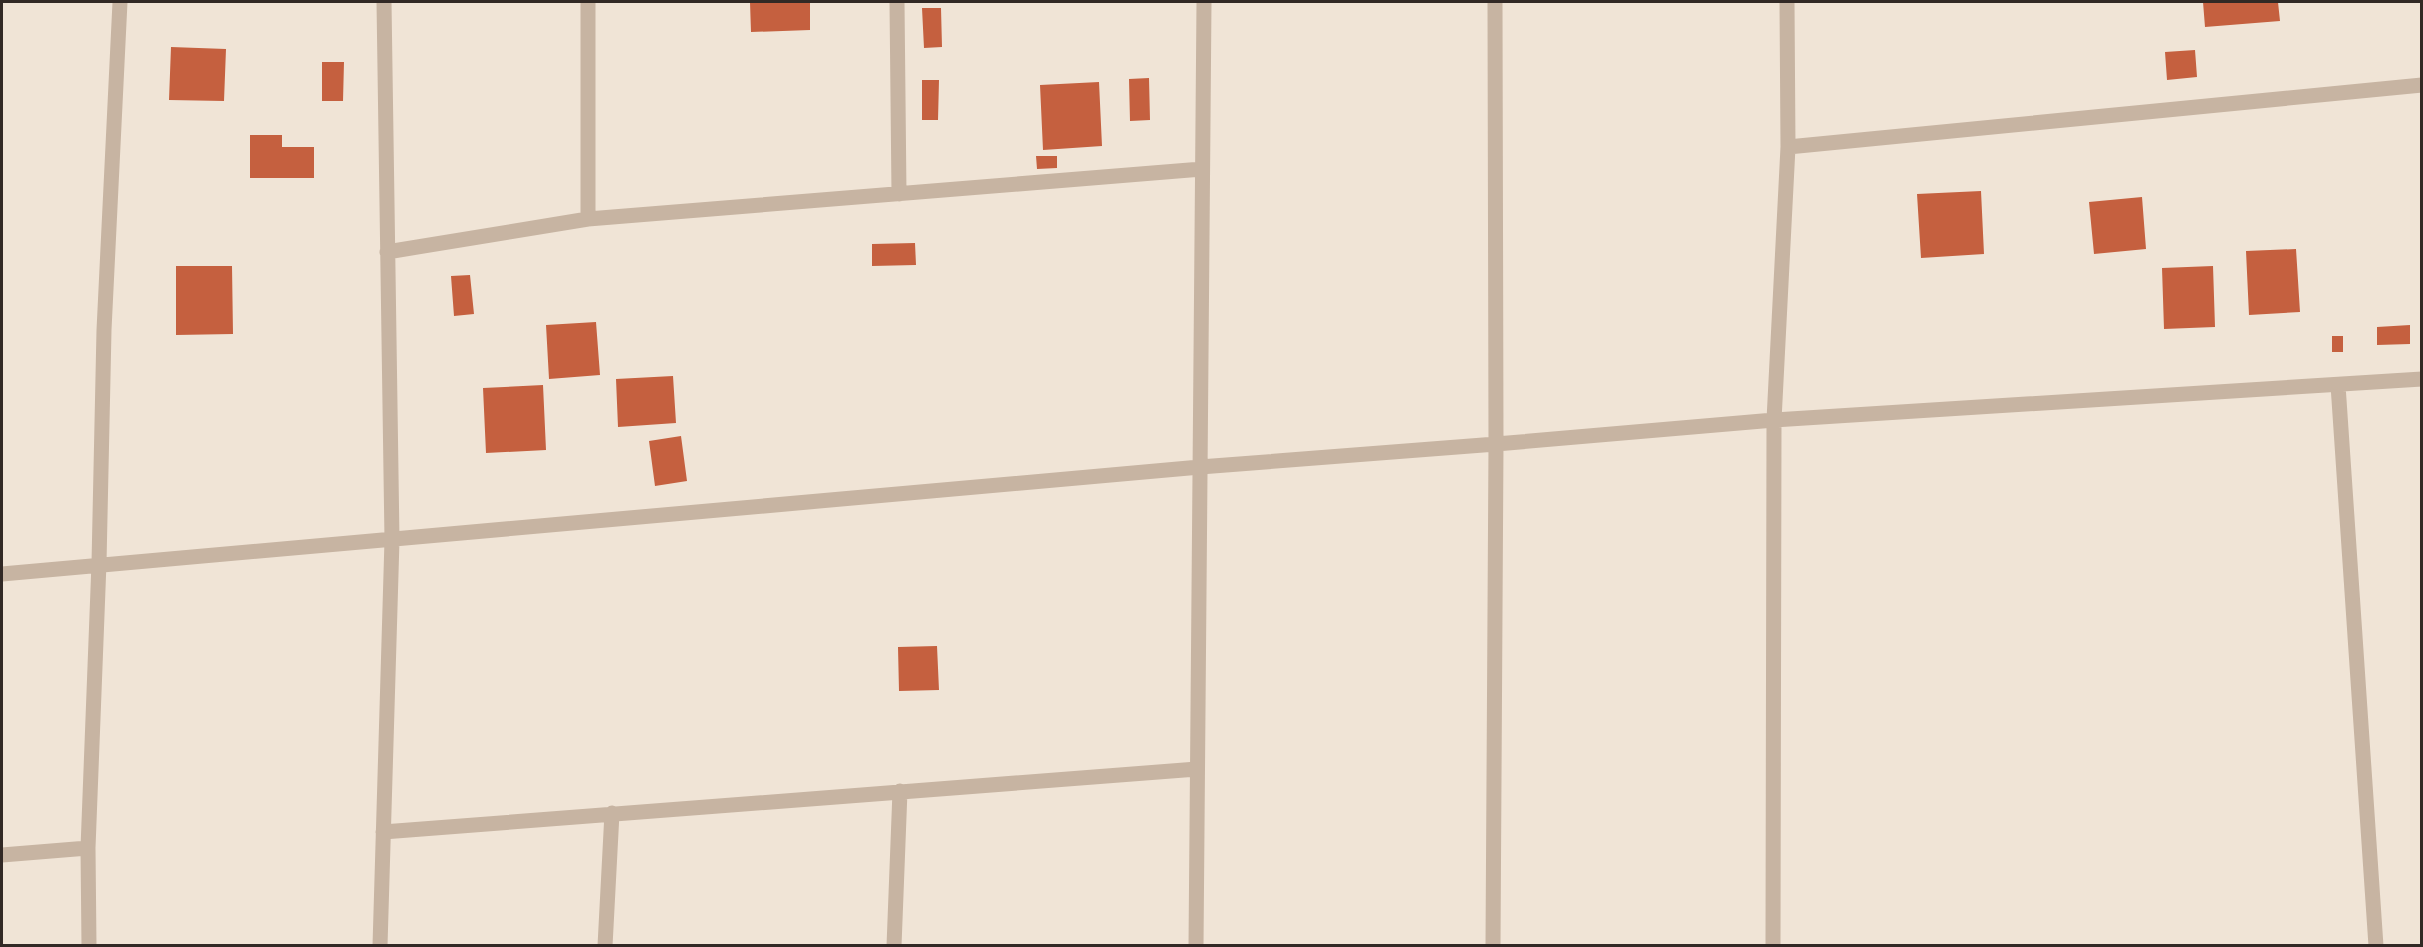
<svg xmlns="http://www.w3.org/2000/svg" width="2423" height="947" font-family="Figtree,sans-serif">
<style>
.building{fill:#c5603f}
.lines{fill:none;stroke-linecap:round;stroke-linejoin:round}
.minor{stroke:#c7b4a2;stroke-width:15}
</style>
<rect width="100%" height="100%" fill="#f0e4d6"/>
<!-- building -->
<path class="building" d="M750,2h60v28l-59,2z
M2203,2h75l2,19 -75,6z
M922,8h19l1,39 -18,1z
M171,47l55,2 -2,52 -55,-1z
M2195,50l2,27 -30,3 -2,-28z
M322,62h22l-1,39h-21z
M1149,78l1,42 -20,1 -1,-42z
M922,80h17l-1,40h-16z
M1099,82l3,64 -59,4 -3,-65z
M250,135h32v12h32v31h-64z
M1036,156h21v12l-20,1z
M1981,191l3,63 -63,4 -4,-64z
M2142,197l4,52 -52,5 -5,-52z
M915,243l1,22 -44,1v-22z
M2296,249l4,63 -51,3 -3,-64z
M176,266h56l1,68 -57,1z
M2213,266l2,61 -51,2 -2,-61z
M470,275l4,39 -20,2 -3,-40z
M596,322l4,53 -51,4 -3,-54z
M2410,325v19l-33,1v-18z
M2332,336h11v16h-11z
M673,376l3,47 -58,4 -2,-48z
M543,385l3,65 -60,3 -3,-65z
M681,436l6,45 -32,5 -6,-45z
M937,646l2,44 -40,1 -1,-44z"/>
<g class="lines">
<!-- minor -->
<path class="minor" d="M588,2v217
M897,2l2,192
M1788,147l634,-62
M387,252l201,-33 614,-50
M2338,385l38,561
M2,574l1198,-107 296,-23 278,-24 648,-41
M383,832l814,-63
M88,848l11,-285 5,-233 16,-328
M2,855l86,-7 1,98
M380,946l12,-406 -8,-538
M605,946l7,-133
M894,946l6,-155
M1196,946l8,-944
M1493,946l3,-502 -1,-442
M1773,946l1,-526 14,-273 -1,-145"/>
</g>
<!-- border -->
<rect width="2423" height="947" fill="none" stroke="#322925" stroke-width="6"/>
</svg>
